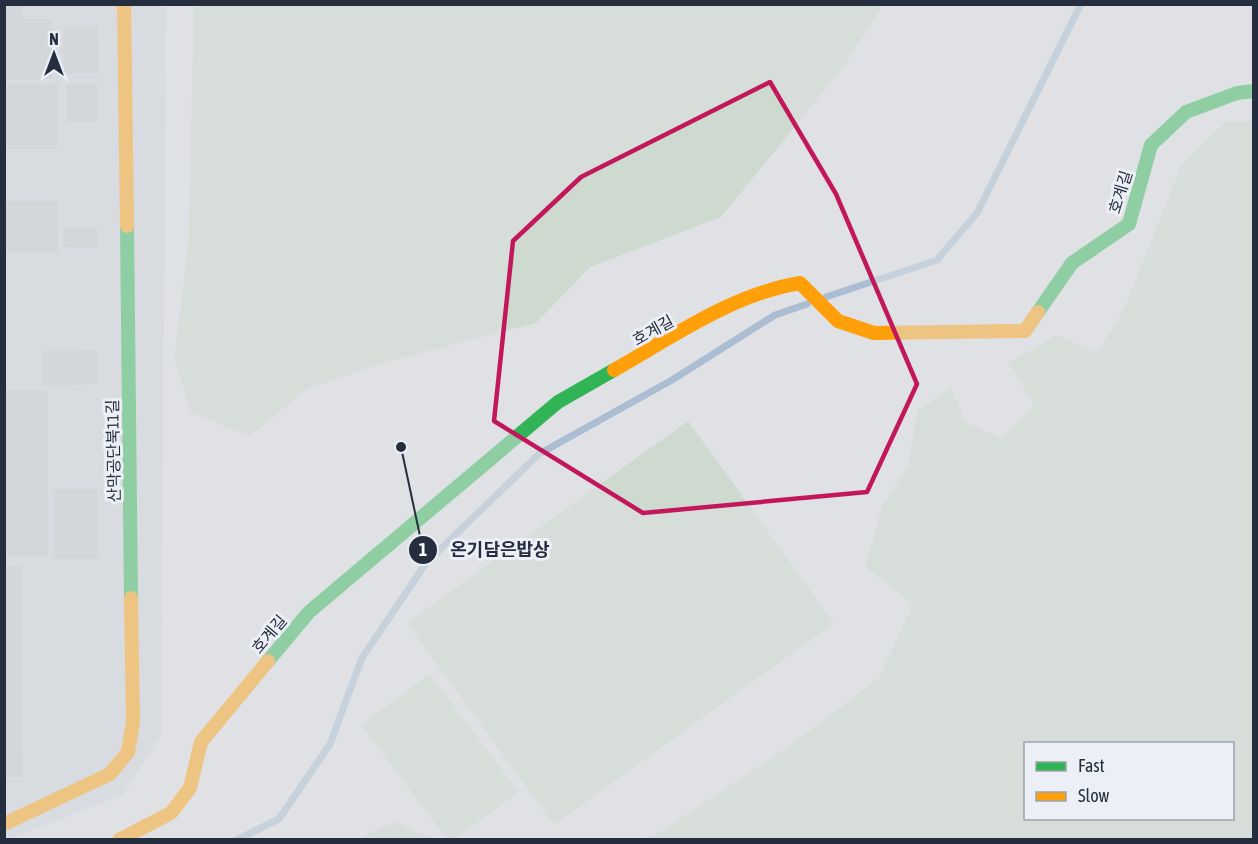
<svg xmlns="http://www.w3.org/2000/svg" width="1258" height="844" font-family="'Asap Condensed','Noto Sans KR',sans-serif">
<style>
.built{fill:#d0d4db}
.green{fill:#ced9cf;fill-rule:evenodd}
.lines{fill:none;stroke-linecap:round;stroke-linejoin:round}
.stream{stroke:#abbdd2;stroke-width:7}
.building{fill:#c7c9cc}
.fast{stroke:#30b455;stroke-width:14}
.slow{stroke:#ff9f0a;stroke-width:14}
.marked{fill:none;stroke:#c2185b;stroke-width:4.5;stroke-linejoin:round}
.labels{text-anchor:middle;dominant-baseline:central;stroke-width:6;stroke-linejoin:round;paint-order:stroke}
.street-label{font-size:16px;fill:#252e3e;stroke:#eceff5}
.leader{fill:none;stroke:#252e3e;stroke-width:2}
.callout-dot{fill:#252e3e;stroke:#eceff5;stroke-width:2}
.mark-label{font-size:18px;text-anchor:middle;font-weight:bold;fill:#fff}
.callout-label{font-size:18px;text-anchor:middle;font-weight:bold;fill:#252e3e;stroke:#eceff5;stroke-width:6;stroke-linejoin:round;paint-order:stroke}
</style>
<rect width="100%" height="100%" fill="#dfe1e4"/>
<!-- built -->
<path class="built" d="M5,5h161l-5,730 -38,60 -115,44 -3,1z"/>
<!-- green -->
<path class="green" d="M194,5v-1l689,1 -39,61 -123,151 -131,50 -54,56 -146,38 -83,28 -57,47 -59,-24 -17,-54 14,-111z
M1253,121v718h-611l21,-9 125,-83 91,-69 34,-74 -47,-37 15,-58 27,-44 10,-55 33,-22 15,34 35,17 33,-35 -25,-41 47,-28 42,17 26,-43 58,-145 44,-42zM1026,744h206v74h-206z
M688,421l146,202 -280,202 -147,-202z
M430,674l89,118 -64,47h-8l-86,-114z
M395,822l38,17h-75z"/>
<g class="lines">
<!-- stream -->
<path class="stream" d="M826,297l111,-37 40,-47 104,-209
M237,840l42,-21 51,-75 32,-86 64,-95 113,-109 133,-74 103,-65 32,-11"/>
</g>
<!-- building -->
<path class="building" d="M4,4h18v15h30v60l-48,1z
M98,25l1,48h-35l-1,-47z
M4,84h54l-1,65h-53z
M67,84h30v38h-30z
M4,201h54v51h-54z
M63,228h34v20l-34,-1z
M97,350l1,34 -56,2v-35z
M4,390h44v166h-44z
M55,489h42v70h-42z
M4,566h18l1,211h-19z"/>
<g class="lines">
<!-- fast -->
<path class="fast" d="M127,226l4,372
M1038,312l34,-49 57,-39 22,-79 35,-33 51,-19 17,-2
M268,661l41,-49 249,-210 56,-32"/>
<!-- slow -->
<path class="slow" d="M124,4l3,222
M614,370c58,-33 119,-76 186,-87l38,38 36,12 151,-2 13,-19
M4,824l106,-50 18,-22 5,-30 -2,-124
M119,840l52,-27 19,-25 11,-46 67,-81"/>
</g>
<!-- marked area -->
<path d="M0 0H1258V844H0ZM770,82l66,112 81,190 -50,108 -224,21 -149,-92 19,-180 68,-64z" fill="#dfe1e4" fill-opacity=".55" fill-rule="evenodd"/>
<path class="marked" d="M770,82l66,112 81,190 -50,108 -224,21 -149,-92 19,-180 68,-64z"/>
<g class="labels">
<!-- street labels -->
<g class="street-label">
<text transform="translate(1120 192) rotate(-73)">호계길</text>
<text transform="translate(653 330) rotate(-29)">호계길</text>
<text transform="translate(113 451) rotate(-91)">산막공단북11길</text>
<text transform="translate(269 634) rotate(-50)">호계길</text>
</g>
</g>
<!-- callouts -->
<path class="leader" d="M401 447L423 550"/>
<g class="callout-dot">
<circle cx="401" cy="447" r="6"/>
<circle cx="423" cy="550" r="15"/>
</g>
<g class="mark-label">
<text x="423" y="556">1</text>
</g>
<g class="callout-label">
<text x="500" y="556">온기담은밥상</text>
</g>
<!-- border -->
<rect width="1258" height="844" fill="none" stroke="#252e3e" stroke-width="12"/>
<!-- legend -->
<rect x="1024" y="742" width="210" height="78" fill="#eceff5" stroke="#9ca2ac" stroke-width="1.5"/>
<rect x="1036" y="762" width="30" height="9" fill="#30b455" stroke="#9ca2ac" stroke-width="1.5"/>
<text x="1078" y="772" font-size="18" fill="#252e3e">Fast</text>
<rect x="1036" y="792" width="30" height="9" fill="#ff9f0a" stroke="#9ca2ac" stroke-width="1.5"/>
<text x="1078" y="802" font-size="18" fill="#252e3e">Slow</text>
<!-- north arrow -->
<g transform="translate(54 54)" stroke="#eceff5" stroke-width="4.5" paint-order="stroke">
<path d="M0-4.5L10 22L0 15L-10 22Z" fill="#252e3e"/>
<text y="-9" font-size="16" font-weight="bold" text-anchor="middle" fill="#252e3e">N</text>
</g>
</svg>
